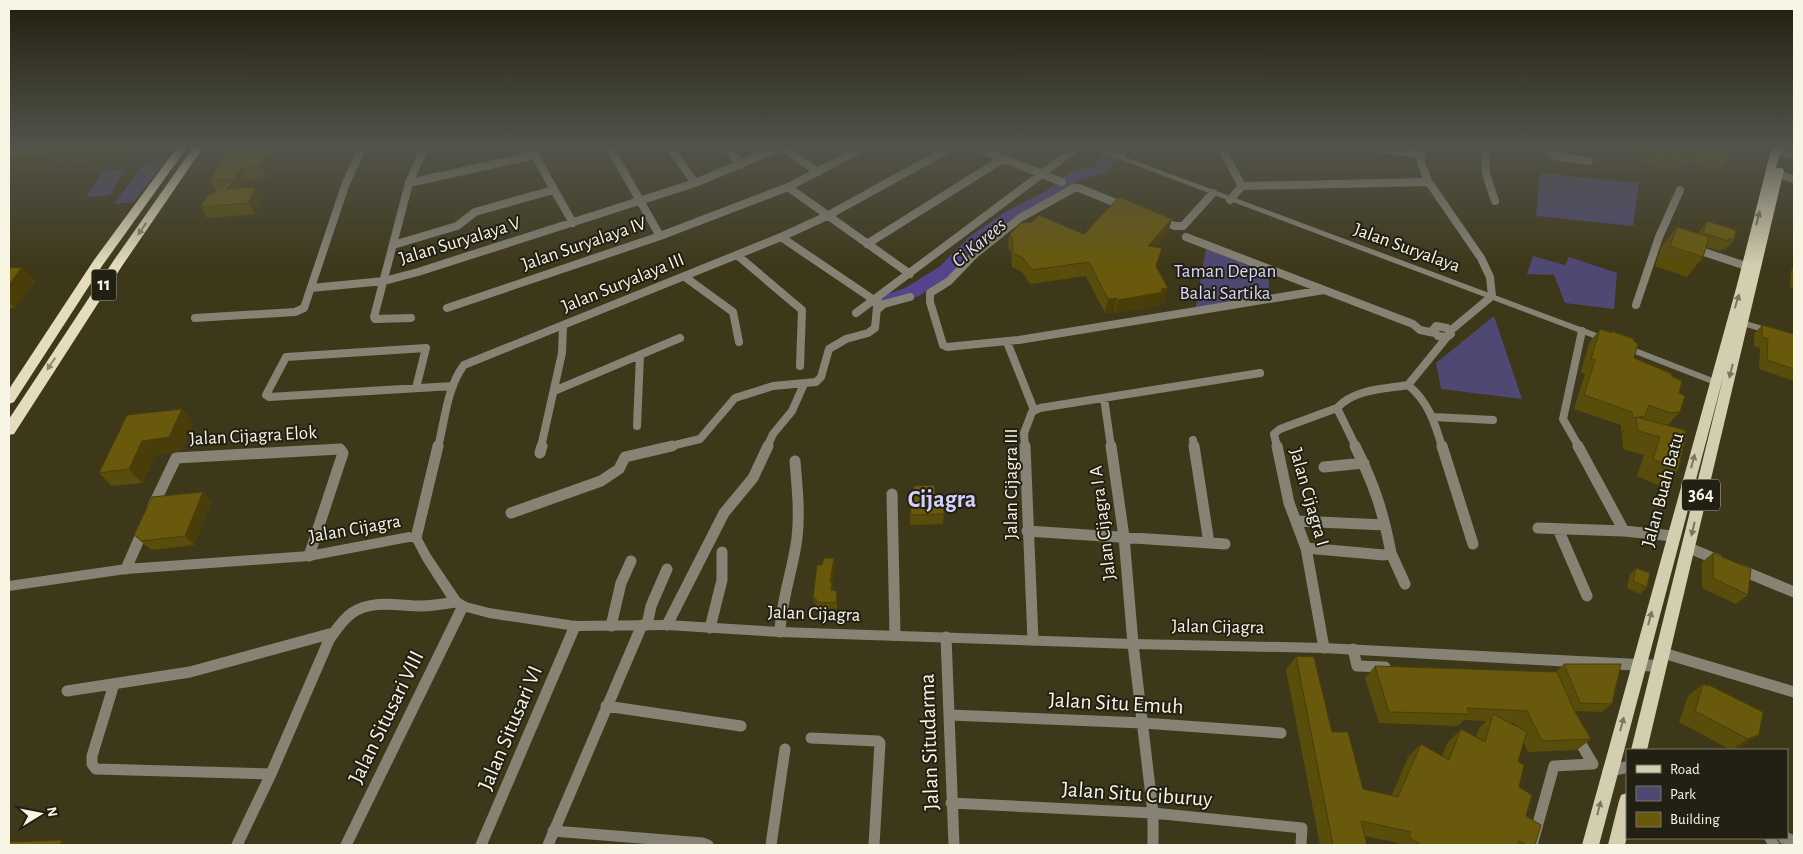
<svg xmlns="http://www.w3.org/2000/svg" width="1803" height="854" font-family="'Alegreya Sans',sans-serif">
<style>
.green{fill:#4f4873}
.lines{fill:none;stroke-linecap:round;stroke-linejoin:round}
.river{fill:#53448b;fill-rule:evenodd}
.minor-far1{stroke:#868375;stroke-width:8}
.minor{stroke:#868375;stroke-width:11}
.tertiary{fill:#868375;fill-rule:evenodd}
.primary{fill:#d4ceb1;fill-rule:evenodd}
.trunk{fill:#e4dcbd;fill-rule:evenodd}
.wall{fill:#594d0b;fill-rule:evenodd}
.shaded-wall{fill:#493e09}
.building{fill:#68590d;stroke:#493e09}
.oneway{fill:#7b7662}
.oneway2{fill:#8d8770}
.labels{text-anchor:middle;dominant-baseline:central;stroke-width:4;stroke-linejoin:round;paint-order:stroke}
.shield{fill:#221f13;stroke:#b8b5a5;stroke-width:1}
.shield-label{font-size:18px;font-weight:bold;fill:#f9f5e4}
.street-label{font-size:19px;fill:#f9f5e4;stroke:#221f13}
.park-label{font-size:19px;fill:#dad5ff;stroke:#221f13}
.water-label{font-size:20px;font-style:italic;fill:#e0ddf2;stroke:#221f13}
.near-street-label{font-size:22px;fill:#f9f5e4;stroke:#221f13}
.district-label{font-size:24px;font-weight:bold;fill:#d5d0fb;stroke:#221f13}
</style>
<rect width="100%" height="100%" fill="#3e381b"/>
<!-- green -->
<path class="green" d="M166,160l-32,42 -20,2 30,-41z
M125,169l-15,26 -24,2 17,-26z
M1540,173l99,10 -6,43 -97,-10z
M1206,248l62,26 2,24 -75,13z
M1533,256l32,9 4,-8 48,16 -3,36 -49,-6 -11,-28 -27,-1z
M1494,316l28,83 -81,-10 -5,-26z"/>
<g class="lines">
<!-- river -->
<path class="river" d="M1112,146h17l-23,27 -25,7 -23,19 -39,20 -38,26 -30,30 -32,21 -36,12 -7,-2 -2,-4 2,-4 29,-10 34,-21 30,-30 38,-26 39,-20 23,-18 25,-7z"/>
<!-- minor-far1 -->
<path class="minor-far1" d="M533,146l5,15 35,62
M609,146l51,90
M669,146l26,37
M725,146l16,19
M972,146l90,36
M1220,146l22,40
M1356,146l64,8
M1422,146l-1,17 7,18 53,77 9,19 2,19 -42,35
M1485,146l1,28 9,27
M1547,146l8,10 34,5
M782,147l36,25
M1783,152l11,3
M1778,174l16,5
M409,183l126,-28
M788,187l122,87
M1230,200l12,-14 185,-4
M1126,207l-47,-19h-5l-54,30 -45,36 -26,27 -19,12v9l13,43 4,2 72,-7 305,-50
M1161,221l14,5h8l30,-33
M781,237l93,63
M1186,237l227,87 7,6 15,3
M867,244l137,-86
M393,245l64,-19 18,-14 78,-22
M1695,249l51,17
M737,255l65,55 -2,56
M685,277l48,35 6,30
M311,288l73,-7 34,-9 277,-89 88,-37
M1636,305l23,-68 21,-47
M447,308l213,-72 128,-49 79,-41
M878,309l6,-5 26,-7
M856,313l223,-167
M195,318l100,-6 9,-4 42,-125 17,-37
M411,318l-36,1 -1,-2 35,-134 16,-37
M1436,326l11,2 4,6 -4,3 -9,-1 -5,-6z
M1007,342l27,68
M1408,385c20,16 27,38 34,62
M416,388l10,-40 -140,9 -20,38 3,2 184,-11
M554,391l126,-53
M1104,398l7,49
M1337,408l19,39
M1433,417l60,3
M637,426l3,-71
M1193,440l1,7
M438,447c7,-27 9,-60 26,-82l317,-128 46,-21 127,-70
M541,447l21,-94 1,-27
M667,447l33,-8 35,-41 38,-12 43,-4 5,-5 8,-28 17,-10 22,-6 7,-5 3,-31
M767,447l6,-13 19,-23 12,-27
M1025,447l-1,-14 8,-21 8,-4 220,-35
M1277,447l-3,-13 6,-5 57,-21c17,-19 47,-19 71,-23l39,-48
M1579,447l-16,-28 19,-88"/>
<!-- minor -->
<path class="minor" d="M1025,446l8,194
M1111,446l13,91 9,107 20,169v32
M1194,446l15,97
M1277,446l12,57 17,45 18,100
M1442,446l31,98
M1578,446l46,85
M540,453l2,-7
M1324,467l40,-4
M892,494l3,141
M153,506l23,-48 164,-9 3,4 -34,103
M511,513l90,-32 18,-12 6,-12 47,-11
M1296,521l89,4
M1538,528l86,3 49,5
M1558,529l29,67
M1027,531l198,13
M416,538l22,-92
M1306,548l78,7 7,-2c-8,-42 -17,-69 -36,-107
M1689,548l29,12
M1391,553l14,31
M126,569l17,-39
M1741,570l53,22
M647,625l4,-19 16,-37
M667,625l57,-112 29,-35 15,-32
M611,626l10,-43 10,-22
M710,628l12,-48v-28
M780,632c1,-32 13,-62 17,-94 3,-26 0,-52 -2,-77
M946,637l8,208
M1353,649l4,17 28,1
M1663,653l131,39
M114,684l-22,72v8l4,5 175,5
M67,691l123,-19 143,-39
M606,706l135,20
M949,715l194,8 138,10
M811,738l67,3 2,2 -6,102
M951,803l202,10 149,15 -1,17
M553,831l150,12 5,2
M1770,838l4,7
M237,845l34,-71 58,-134c7,-10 13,-20 23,-27 20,-14 46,-7 69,-7 12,0 23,-2 35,-4
M346,845l117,-239
M481,845l94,-219
M548,845l94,-220
M771,845l14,-96
M1532,845l22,-79 39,-2 -16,-27"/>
<!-- tertiary -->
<path class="tertiary" d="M1084,146h11l24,9 7,-9h8l-9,11 485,181 2,2 -2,2h-6z
M1742,320l52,15v6l-55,-16 -2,-2z
M1625,344l93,36 2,2 -2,2h-6l-90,-35 -2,-2 2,-2z
M409,532l11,3 11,20 29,43 6,4 23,6 86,13 92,-1 113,7 353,12 191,4 335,17 4,2 2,4 -2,4 -4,2 -335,-19 -191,-4 -353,-12 -113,-7 -92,1 -86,-13 -26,-7 -11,-5 -29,-45 -10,-19h-4l-100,19 -183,13 -117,17v-10l117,-17 183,-13z
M1627,761v12l-18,4 -5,-1 -2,-5 2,-5z
M1787,832l7,3v10h-8l-6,-2 -2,-5h9z"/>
<!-- primary -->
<path class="primary" d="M1772,146h10l-6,22h6l2,2 -137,580h-16l93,-376 -125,471h-17l155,-560z
M1627,793v43l-2,9h-17l11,-44 2,-6z"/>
<!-- trunk -->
<path class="trunk" d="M178,146h10l-86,120 -88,136 -5,2v-15l85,-129z
M194,146h10l-82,120 -108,168 -5,1v-16l105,-159z"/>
</g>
<!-- wall -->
<path class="wall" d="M1636,146h87l6,13 -10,13 -30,-9 -2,3h-6l-3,4 -39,-6 -5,-16z
M230,148l48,9 -12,21 -19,1 -6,9 15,-1 6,10 -7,17 -48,4 -7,-11 16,-16 -6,-11z
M1172,219l-4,14 -12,14v20l9,35 -5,1 -1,3 -44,7 -1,-1 -9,1 -19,-37 -56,8 -8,-12 -10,-5 -1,-16 -3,-2 1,-14 75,-1z
M1707,221l27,19 -9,10 -3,-1 -2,2 -14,-4 -3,10 -16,20 -32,-11 6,-19 16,-20 21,7 1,-2z
M22,267l13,14 -20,27h-6v-40z
M1794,267v22l-4,-1 1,-17z
M1762,325l32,9v47l-35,-12 1,-21 -6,-2v-12z
M1600,329l10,3 1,-1 23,10v17l37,18 8,17 1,19 -12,13 18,14 -2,2 -6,29 -16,17 -25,-11 7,-21 -21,-6 -1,-15 2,-3 -3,1v-7l-47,-16 11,-35 -4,-2 8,-29z
M182,409l11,13 -12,29 -26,4 -13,28 -30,3 -13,-13z
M203,492l9,10 -18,43 -42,5 -7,-5 -11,-10z
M910,500l26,4 8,10 -1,10 -33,1z
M1713,553l35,42 -12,9 -34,-16v-26z
M835,565l-3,17 1,8 4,7v12l-21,-1v-4h-2l-1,-6z
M1636,568l11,19 -7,7 -13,-6 3,-14z
M1296,656l36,76 31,57 29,6 16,-38 13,-13 21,12 6,-14 13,-13 15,8 3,-9 7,-7 -22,-1 -6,6 -79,-3 -14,-45 10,-12 181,6 8,-8 48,40 -10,8 -27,-1 16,28 -14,11 -49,2 -4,-9 -6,18 1,26 7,29 1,29h-130l1,-2 -33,-7 2,9h-47l-34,-175zM1509,723h5l2,3z
M1703,684l4,2 2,-1 50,50 -17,11 -11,4 -52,-28 9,-26z"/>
<!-- shaded-wall -->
<path class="shaded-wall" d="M117,146h22l-7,13 -123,14v-15z
M272,146l6,11 -12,21 -6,-11z
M240,168l7,11 -7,11 -6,-11z
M233,180l6,11 -12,-2z
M256,187l6,10 -7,17 -7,-11z
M1172,219l-4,14 -23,27 3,-14z
M22,267l13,14 -20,27 -6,-7v-16z
M1168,288l-3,14 -5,1 -1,3 -44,7 3,-13z
M1117,298l-3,14 -9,1 3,-14z
M182,409l11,13 -12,29 -26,4 -13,28 -13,-14 13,-28z
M203,492l9,10 -18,43 -9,-9z
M834,558l1,7 -4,23 -1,-6z
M1759,735l-17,11 -11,4 17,-11z
M62,840l11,5h-13z"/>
<!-- building -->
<path class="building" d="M9,146h108l-108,12z
M272,146l-12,21 -20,1 -6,11 -24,1 20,-32z
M1647,146h76l9,1 -3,12 -34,-10 2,4 -12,-2 3,6 -40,-6z
M233,180l-6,9 29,-2 -8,16 -48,4 6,-10z
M1119,197l53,22 -24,27 14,2 -6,18 12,22 -7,1 2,3 -45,8 -1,-2 -9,1 -19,-37 -57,8 -9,-12 -10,-5 -1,-16 -3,-2 11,-12 12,-1 7,-7 45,19z
M1707,221l29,9 -2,10 -5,-2 -1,3 -25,-8z
M1677,227l32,10 -6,20 -33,-11z
M22,267l-13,18v-17z
M1762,325l32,9v35l-27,-9 1,-21 -6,-2z
M1600,329l12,4 -1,-2 23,8v2l4,3 -4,14 38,16 -1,2 11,5 -3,12 6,3 -5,16 -10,1 -21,-8 -4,11 -12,2 -1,-6 -48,-17 11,-35 -4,-1z
M182,409l-13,28 -27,4 -13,28 -30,4 28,-58z
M1636,417l49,13 1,9h-2v5l-6,26 -25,-11 7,-22 -22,-6z
M934,485l2,19h8v10l-33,1 -1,-15h4v-14z
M203,492l-18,44 -43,5 -8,-6 18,-38z
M1713,553l38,16 -3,26 -35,-17z
M824,558h10l-4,24h2l-1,8 6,1 -1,12 -20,-1v-4h-3l4,-33h5z
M1636,568l14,5 -3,14 -14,-6z
M1296,656l18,1 18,75h16l15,57 35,8 23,-53 28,16 12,-31 24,13 8,-28 34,18 -9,29 6,4 -5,22 13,8 -6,21 15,9 -6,20h-8l-8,-4 -1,4h-97l-12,-8 2,-5 -50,-11 6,24h-34z
M1564,664h57l-9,40 -32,-1z
M1375,666l182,6 18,40 16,27 -49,2 -15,-30 -60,-3 3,6 -81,-2z
M1703,684l5,2 1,-1 54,27 -4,23 -11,4 -53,-28z
M62,840l-2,5h-51v-3z"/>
<!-- one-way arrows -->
<defs><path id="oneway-solid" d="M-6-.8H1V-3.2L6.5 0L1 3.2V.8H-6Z" transform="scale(1.25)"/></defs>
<g class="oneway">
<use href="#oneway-solid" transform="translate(1758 218) rotate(-76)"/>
<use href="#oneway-solid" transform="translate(1737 301) rotate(-73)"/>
<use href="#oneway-solid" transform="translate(1731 371) rotate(104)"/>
<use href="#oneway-solid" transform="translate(1693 461) rotate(-75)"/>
<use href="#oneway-solid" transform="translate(1693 529) rotate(103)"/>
<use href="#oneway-solid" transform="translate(1650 618) rotate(-75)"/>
<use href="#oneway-solid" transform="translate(1622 724) rotate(-75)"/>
<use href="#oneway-solid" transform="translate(1599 808) rotate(-76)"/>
</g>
<g class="oneway2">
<use href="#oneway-solid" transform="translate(142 229) rotate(125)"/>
<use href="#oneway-solid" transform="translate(51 364) rotate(124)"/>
</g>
<!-- sky -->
<linearGradient id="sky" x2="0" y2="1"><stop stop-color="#221f0f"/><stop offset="0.55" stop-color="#52534a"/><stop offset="1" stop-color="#52534a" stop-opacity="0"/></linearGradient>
<rect width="1803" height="266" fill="url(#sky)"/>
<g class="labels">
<!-- shield labels -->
<g class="shield">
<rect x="91.5" y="269.5" width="25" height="31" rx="4"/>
<rect x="1682" y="479.5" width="38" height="31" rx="4"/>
</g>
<g class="shield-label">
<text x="104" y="285">11</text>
<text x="1701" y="495">364</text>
</g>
<!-- street labels -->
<g class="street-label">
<text transform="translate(460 241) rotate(-17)">Jalan Suryalaya V</text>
<text transform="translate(584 244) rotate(-19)">Jalan Suryalaya IV</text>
<text transform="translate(1407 248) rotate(20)">Jalan Suryalaya</text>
<text transform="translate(623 283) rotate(-22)">Jalan Suryalaya III</text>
<text transform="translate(253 436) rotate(-3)">Jalan Cijagra Elok</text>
<text transform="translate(1011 484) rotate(-90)">Jalan Cijagra III</text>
<text transform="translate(1663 490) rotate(-75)">Jalan Buah Batu</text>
<text transform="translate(1309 497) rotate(74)">Jalan Cijagra I</text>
<text transform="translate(1103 523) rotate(-97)">Jalan Cijagra I A</text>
<text transform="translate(355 529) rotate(-10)">Jalan Cijagra</text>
<text transform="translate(814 614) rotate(2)">Jalan Cijagra</text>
<text transform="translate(1218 627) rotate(1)">Jalan Cijagra</text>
</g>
<!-- park labels -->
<g class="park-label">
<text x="1225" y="271">Taman Depan<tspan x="1225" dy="22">Balai Sartika</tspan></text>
</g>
<!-- water labels -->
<g class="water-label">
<text transform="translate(979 243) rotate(-40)">Ci Karees</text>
</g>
<!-- near-street labels -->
<g class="near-street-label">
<text transform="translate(1116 703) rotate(3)">Jalan Situ Emuh</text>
<text transform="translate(386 717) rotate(-64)">Jalan Situsari VIII</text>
<text transform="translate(510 728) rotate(-67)">Jalan Situsari VI</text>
<text transform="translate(929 742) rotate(-92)">Jalan Situdarma</text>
<text transform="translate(1137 794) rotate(4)">Jalan Situ Ciburuy</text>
</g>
<!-- district labels -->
<g class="district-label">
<text x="942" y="500">Cijagra</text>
</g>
</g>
<!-- border -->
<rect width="1803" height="854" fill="none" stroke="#f9f5e4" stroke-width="20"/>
<!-- legend -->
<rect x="1626" y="749" width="162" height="90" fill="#221f13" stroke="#787567"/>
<rect x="1636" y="765" width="25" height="8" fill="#d4ceb1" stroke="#787567"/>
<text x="1670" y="774" font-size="15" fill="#f9f5e4">Road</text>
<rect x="1636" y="786" width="25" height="15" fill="#4f4873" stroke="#787567"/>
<text x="1670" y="799" font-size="15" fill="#f9f5e4">Park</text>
<rect x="1636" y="812" width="25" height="15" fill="#68590d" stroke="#787567"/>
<text x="1670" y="824" font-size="15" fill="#f9f5e4">Building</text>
<!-- north arrow -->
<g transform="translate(40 814) rotate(80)" stroke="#221f13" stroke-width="4" paint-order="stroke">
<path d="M0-4L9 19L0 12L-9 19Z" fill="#f9f5e4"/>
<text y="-8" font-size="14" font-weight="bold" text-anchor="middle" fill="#f9f5e4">N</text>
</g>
</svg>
